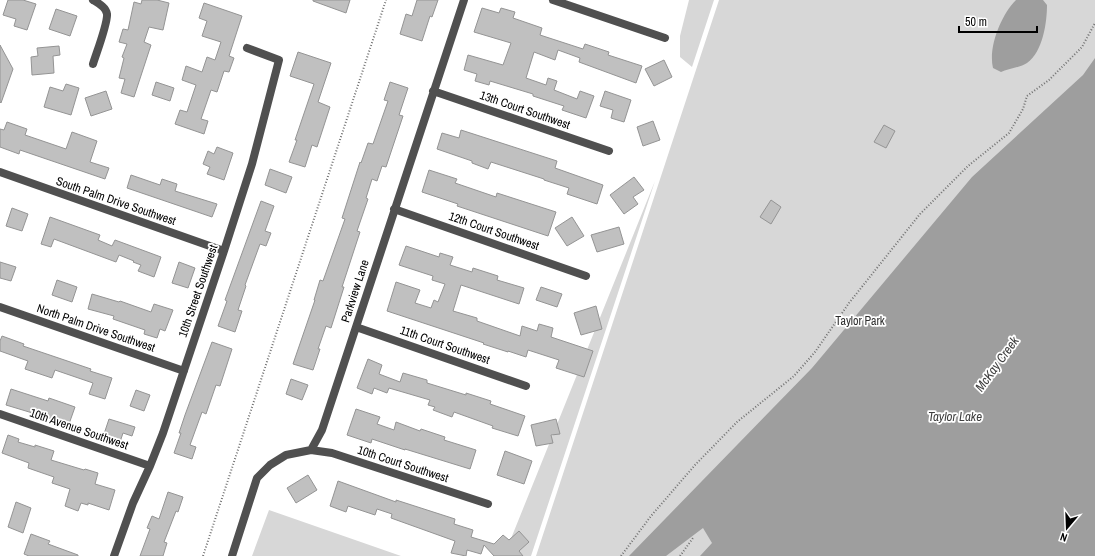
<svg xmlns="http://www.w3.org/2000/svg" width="1095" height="556" font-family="'Archivo Narrow',sans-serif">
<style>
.green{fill:#d7d7d7}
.water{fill:#9e9e9e}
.building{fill:#c0c0c0;stroke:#949494}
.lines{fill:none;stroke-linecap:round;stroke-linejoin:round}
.path{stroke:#727272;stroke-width:2;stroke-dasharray:1 2;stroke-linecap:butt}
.minor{stroke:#505050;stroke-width:8}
.labels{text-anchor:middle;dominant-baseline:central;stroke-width:3.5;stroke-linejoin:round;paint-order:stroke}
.street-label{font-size:12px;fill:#000;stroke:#fff}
.park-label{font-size:12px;fill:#2e2e2e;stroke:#fff}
.water-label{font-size:13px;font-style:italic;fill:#3f3f3f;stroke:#fff}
</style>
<rect width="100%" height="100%" fill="#fff"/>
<!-- green -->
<path class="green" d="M689,0h25l-22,67 -12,-10v-21z
M719,0h376v556h-559z
M655,181l-124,375h-27z
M269,510l132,46h-149z"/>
<!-- water -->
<path class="water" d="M1016,0h27l4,5c0,17 -4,47 -20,58 -6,4 -19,6 -26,9l-8,-4c-5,-21 8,-53 23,-68z
M1095,58v498h-395l12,-13 -9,-15 -37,28h-37l183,-188 160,-191 111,-102z"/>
<!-- building -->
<path class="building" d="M8,0h15l13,4 -9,26 -13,-4 2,-7 -13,-4z
M142,0h15l12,3 -6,27 -14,-3 -5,15 7,3 -17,52 -13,-4 4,-14 -6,-1 5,-20 -2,-1 5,-13 -8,-2 4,-13 5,1 6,-28 7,2z
M313,0h37l-4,13 -33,-12z
M417,0h21l-6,17 -2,-1 -8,25 -22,-7 6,-20 6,2z
M204,3l38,13 -13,40 5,2 -5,14 -5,-1 -7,21 -6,-2 -10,29 7,2 -4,13 -29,-10 5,-14 7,2 9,-27 -14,-5 4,-14 16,6 5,-15 8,3 6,-18 -19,-6 5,-15 -8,-3z
M482,8l17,5 2,-5 14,4 -2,6 29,10 -2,7 43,14 2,-5 24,8 -1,3 34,11 -6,17 -57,-21 1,-4 -22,-8 -3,10 -21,-8 -8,26 20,7 2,-7 9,3 -3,9 23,9 3,-8 14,5 -8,22 -24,-8 2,-4 -31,-10v-2l-43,-13 -1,4 -14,-4 2,-7 -13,-4 4,-15 35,10 8,-22 -37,-11z
M56,9l21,7 -7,20 -21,-7z
M0,45l13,24 -12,34 -1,-1z
M59,46l1,9 -7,1 1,17 -22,2 -1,-18 7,-1 -1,-8z
M298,52l33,11 -13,39 12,5 -13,40 -5,-2 -7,22 -16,-5 8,-22h-2l19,-56 -24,-8z
M664,60l8,17 -18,9 -9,-17z
M156,82l18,6 -4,13 -18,-6z
M390,82l18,6 -9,27 4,1 -17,51 -4,-1 -5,15 -5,-2 -6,19 2,1 -11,32 3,1 -18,55h2l-13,41 -5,-2 -8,23h2l-7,21 -20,-6 22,-64h-1l6,-20 3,1 22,-62 -3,-1 18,-56 1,1 7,-20 5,1 15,-43 -4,-1z
M66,84l13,4 -8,27 -27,-8 6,-20 13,4z
M106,91l6,18 -21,7 -6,-18z
M605,91l26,9 -7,22 -13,-4 2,-8 -13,-4z
M653,121l7,19 -17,6 -6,-19z
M7,122l20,7 -2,6 41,14 6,-17 25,9 -7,21 19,6 -4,11 -85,-29 -1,4 -19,-7v-18l4,1z
M884,125l11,6 -9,17 -12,-6z
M461,130l96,31 -2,7 48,17 -6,19 -30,-10 2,-6 -25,-8v-1l-53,-17 -3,7 -16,-6v-2l-35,-12 5,-16 17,5z
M217,147l16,6 -9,27 -17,-6 3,-7 -7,-3 5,-13 6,3z
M270,169l22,8 -6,16 -21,-8z
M429,170l28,9 -2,4 41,14 1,-4 59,19 -8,24 -91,-30 1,-2 -36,-12z
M131,175l29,10 2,-6 15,5 -2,7 42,13 -5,13 -85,-29z
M634,177l10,13 -11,7 5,7 -14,10 -14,-19z
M771,200l10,7 -10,17 -11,-7z
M261,201l13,5 -9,25 6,2 -5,13 -6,-2 -15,41 1,1 -8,24 4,1 -7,21 -17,-6 9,-25 -2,-1z
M12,208l16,6 -6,17 -16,-5z
M50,217l50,18 -2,5 14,6 3,-6 46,17 -7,20 -16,-6 3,-6 -8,-3 1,-1 -15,-6 -3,7 -62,-23 -3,8 -10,-3z
M572,217l12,19 -17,10 -12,-18z
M619,227l5,17 -27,8 -6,-17z
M406,246l33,11 1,-4 13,4 -3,8 22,7 1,-4 25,8 -1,4 27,8 -5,16 -58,-19 -8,26 24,7v3l43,15 2,-10 15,5 2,-7 14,4 -2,9 42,14 -9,26 -28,-9 3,-8 -31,-10 -2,7 -18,-6v1l-25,-8 1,-1 -97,-32 9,-29 24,8 -5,13 16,5 3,-8 4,2 7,-18 -13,-4 1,-4 -34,-11z
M0,262l16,5 -5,14 -11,-3z
M179,262l16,6 -7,20 -16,-5z
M57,280l20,7 -5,15 -20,-7z
M541,287l21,7 -5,13 -21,-7z
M92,294l27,8 1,-1 31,11 3,-8 19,6 -8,21 -5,-2 -3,9 -13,-4 1,-4 -32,-11 1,-3 -26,-7z
M596,306l6,23 -21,6 -7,-22z
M2,336l22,8 -1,2 68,23 -1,2 22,7 -7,21 -16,-5 4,-11 -38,-13 -3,8 -27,-9 3,-8 -28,-10v-10z
M212,342l20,7 -12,37 -4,-1 -10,29 -4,-2 -12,33 6,2 -4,12 -18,-6 7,-20h-2l6,-18z
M368,359l14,6 -3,9 21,8 3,-9 24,7v3l39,12v-2l25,8 -1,3 35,12 -7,20 -26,-8 1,-2 -39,-14 -2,5 -19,-7 2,-3 -7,-2 2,-5 -41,-12 -2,5 -13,-5 -2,6 -15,-6z
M291,379l17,6 -6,15 -16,-6z
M11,389l37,12 1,-3 26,9 -6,17 -63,-19z
M136,390l14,5 -6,16 -14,-5z
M356,409l24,8 -3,7 17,6 2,-8 24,9 1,-2 24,8 -1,3 32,10 -6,19 -65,-20v1l-33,-11 -1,4 -24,-8z
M109,419l26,8 -3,9 -9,-3 -3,9 -17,-5z
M556,419l4,15 -9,1 2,8 -17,3 -5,-21z
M8,435l11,4 -1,3 17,5v-2l19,6 -3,9 33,10 1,-1 13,4 -3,11 20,6 -6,20 -21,-7v2l-7,-2 -3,8 -13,-5 5,-17 -18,-6 2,-6 -26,-9 1,-5 -27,-10z
M505,451l27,10 -8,23 -27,-9z
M308,475l9,15 -21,13 -9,-15z
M338,481l58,21v-2l59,19 -1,5 19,6 -2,7 23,7 9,-9 6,5 10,-9 10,11 -10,9 4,5h-29l-10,-11 -3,9 -14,-4 -1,6 -15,-3 4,-12 -64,-23 1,-4 -15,-5 -2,6 -27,-9 -2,6 -16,-6z
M168,492l15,5 -5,15 -2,-1 -12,31 3,1 -4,13h-23l10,-27 -3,-1 5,-12 7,3z
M16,502l15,6 -8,25 -15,-6z
M31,534l19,7 -2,3 30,11v1h-49l-5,-2z"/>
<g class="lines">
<!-- path -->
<path class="path" d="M203,556l183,-556
M621,556l30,-40 44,-51 42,-43 57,-46 21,-24 34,-49 71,-89 48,-48 41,-33 14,-24 4,-13 22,-16 33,-33 13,-24
M680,556l13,-18"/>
<!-- minor -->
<path class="minor" d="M553,0l112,38
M93,64c3,-10 15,-41 14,-50 -1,-7 -9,-11 -14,-14
M433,91l176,60
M0,172l224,79
M394,209l192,67
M0,307l184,64
M356,327l170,59
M0,414l150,52
M311,450l21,3 156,51
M114,556l19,-53 17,-37 13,-33 61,-182 28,-87 27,-104 -32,-12
M232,556l25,-78 13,-13 16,-10 25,-5 11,-20 142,-430"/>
</g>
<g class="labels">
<!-- street labels -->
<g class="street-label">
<text transform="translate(525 110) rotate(19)">13th Court Southwest</text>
<text transform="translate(116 201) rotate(19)">South Palm Drive Southwest</text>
<text transform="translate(494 231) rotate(19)">12th Court Southwest</text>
<text transform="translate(198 291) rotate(-71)">10th Street Southwest</text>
<text transform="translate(355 291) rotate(-72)">Parkview Lane</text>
<text transform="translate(96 328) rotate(19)">North Palm Drive Southwest</text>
<text transform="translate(445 345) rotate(19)">11th Court Southwest</text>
<text transform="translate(79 429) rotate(19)">10th Avenue Southwest</text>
<text transform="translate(403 464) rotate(18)">10th Court Southwest</text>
</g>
<!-- park labels -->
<g class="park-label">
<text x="860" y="321">Taylor Park</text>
</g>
<!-- water labels -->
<g class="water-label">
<text transform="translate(997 364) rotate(-54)">McKay Creek</text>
<text x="955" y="416">Taylor Lake</text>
</g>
</g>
<!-- north arrow -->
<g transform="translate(1067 528) rotate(199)" stroke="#ffffff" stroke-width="3" paint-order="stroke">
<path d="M0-3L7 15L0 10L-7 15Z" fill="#000000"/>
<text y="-6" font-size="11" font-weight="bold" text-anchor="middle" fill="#000000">N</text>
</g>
<!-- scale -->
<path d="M959 26v6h78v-6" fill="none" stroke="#000000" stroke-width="2"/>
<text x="965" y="26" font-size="12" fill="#000000" stroke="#ffffff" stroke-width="3" paint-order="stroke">50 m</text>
</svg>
